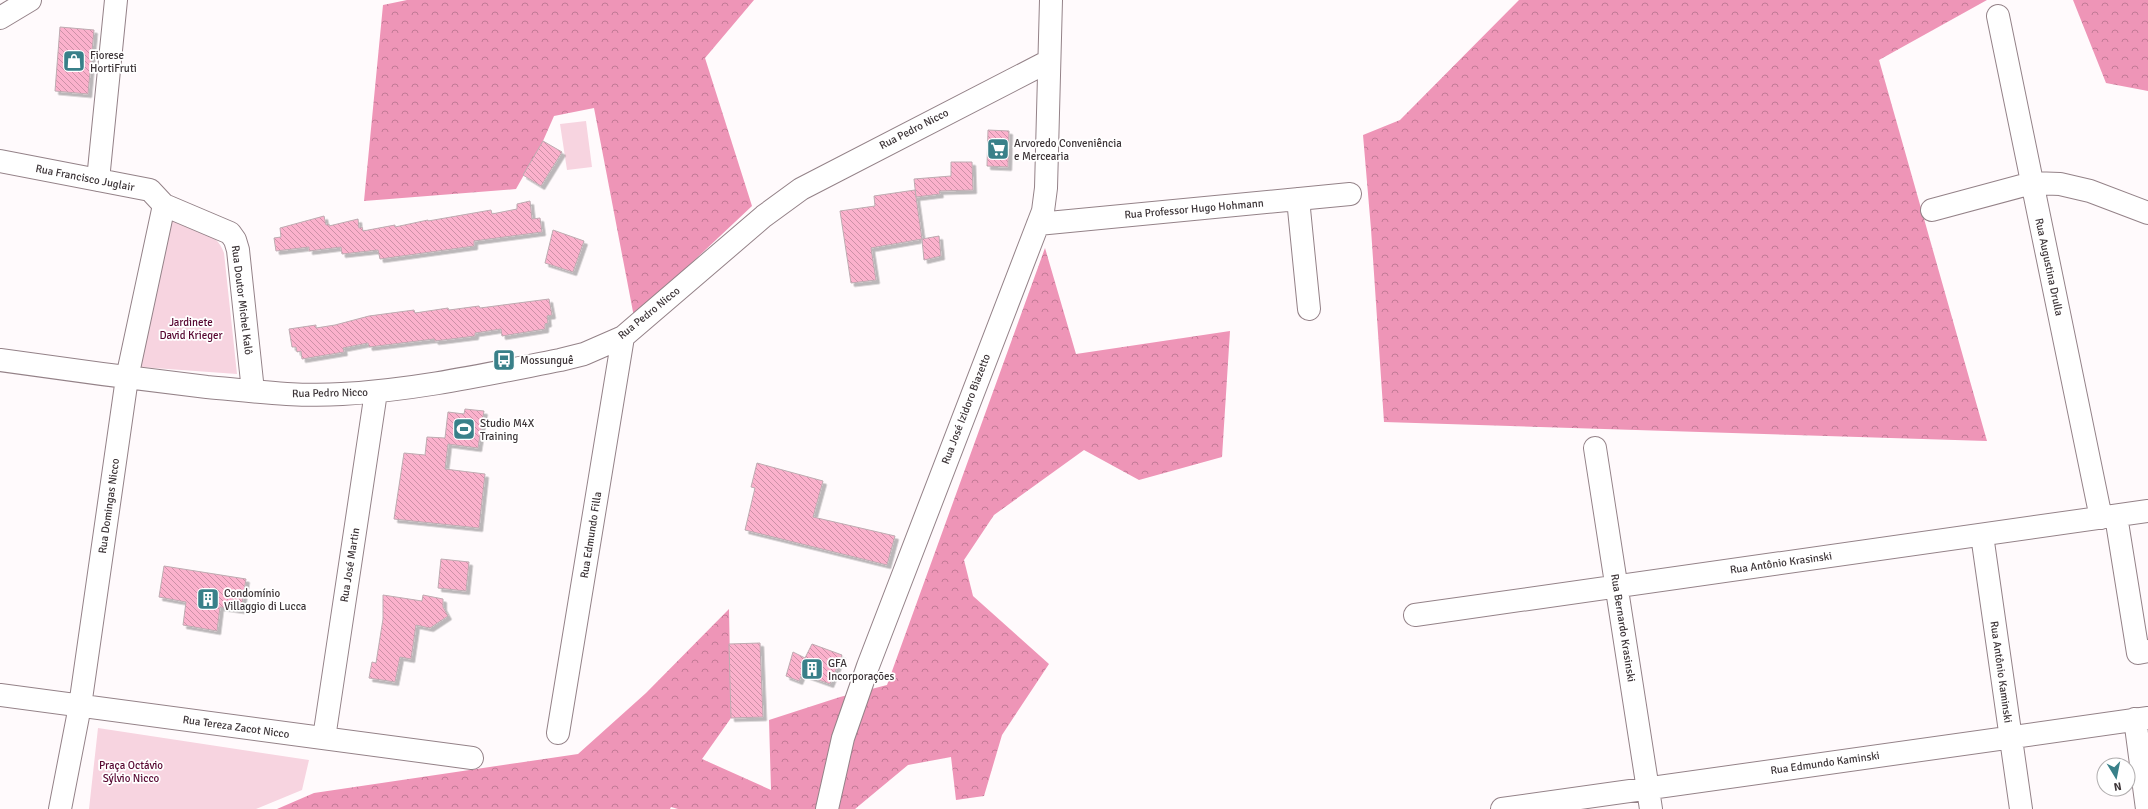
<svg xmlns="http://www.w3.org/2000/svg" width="2148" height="809" font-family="Signika,sans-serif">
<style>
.forest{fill:url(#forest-crowns)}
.park{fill:#f7d4e0}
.building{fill:url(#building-back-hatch);stroke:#beabb1;filter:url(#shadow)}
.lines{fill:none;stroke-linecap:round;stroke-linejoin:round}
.minor-casing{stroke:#948288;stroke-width:24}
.major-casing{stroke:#948288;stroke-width:24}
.minor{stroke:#fff;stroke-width:22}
.major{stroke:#fff;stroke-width:22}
.labels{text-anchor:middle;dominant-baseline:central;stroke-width:3.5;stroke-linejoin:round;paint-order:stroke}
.poi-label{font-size:11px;fill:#3d3538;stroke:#fff;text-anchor:start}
.street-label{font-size:11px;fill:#3d3538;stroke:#fff}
.park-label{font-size:11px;fill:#570731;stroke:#fff}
</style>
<defs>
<pattern id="forest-crowns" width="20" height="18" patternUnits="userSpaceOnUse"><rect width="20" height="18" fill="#ee95b7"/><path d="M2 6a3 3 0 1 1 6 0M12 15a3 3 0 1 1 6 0" fill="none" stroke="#c27a96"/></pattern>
<pattern id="building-back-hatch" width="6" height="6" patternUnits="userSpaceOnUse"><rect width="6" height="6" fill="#fbb1cc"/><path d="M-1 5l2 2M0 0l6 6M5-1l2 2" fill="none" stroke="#cc91a7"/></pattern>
<filter id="shadow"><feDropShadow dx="3.5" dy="3.5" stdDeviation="0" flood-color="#0004"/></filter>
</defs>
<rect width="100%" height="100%" fill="#fffafc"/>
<!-- forest -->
<path class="forest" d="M407,0h347l-49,58 47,148 -118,111 -40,-209 -40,8 -11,25 -27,48 -152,12 19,-196z
M1519,0h468l-108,60 108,381 -603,-19 -13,-193 -8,-94 37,-15z
M2073,0h75v91l-42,-8z
M1045,248l31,106 154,-23 -8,126 -83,23 -55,-30 -90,65 -30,45 9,36 76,68 -47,71 -18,61 -28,4 -5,-43 -43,8 -53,44h-177l-7,-2 -1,2h-393l37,-16 264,-39 68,-61 83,-84 2,109 -29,41 69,31 -2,-70 71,-23 47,-12z"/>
<!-- park -->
<path class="park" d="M586,121l6,46 -25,3 -7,-46z
M172,218c20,8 45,13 52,35l13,121 -97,-7z
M98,728l211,32 -7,30 -46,19h-167z"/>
<!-- building -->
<path class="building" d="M60,27l34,3 -6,64 -33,-3z
M988,130l21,1 -1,36 -21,-1z
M543,141l19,11 -21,34 -18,-11z
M951,162h21l1,28 -34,1 1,3 -24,3 -2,-18 37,-3z
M915,190l7,49 -51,9 5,32 -25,3 -11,-72 35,-5 -1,-10z
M530,201l2,18 8,-1 2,14 -68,9v5l-94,13 -2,-9 -36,4 -1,-7 -32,4v-4l-33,4 -2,-13 7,-1 -1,-9 44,-12 2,9 3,-1v2l29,-7 1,9 3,-1 1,4 32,-6v2l33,-7v1l63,-11 1,4 25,-5v-5z
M553,230l31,11 -11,31 -28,-9z
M939,236l2,20 -17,4 -2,-21z
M549,299l3,16 -5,1 1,7 -3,1v5l-43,7 -1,-7 -26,4v3l-40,5 -1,-2 -65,8 -1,-4 -25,5 1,4 -42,7 -1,-8 -4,1 -1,-5h-4l-3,-18 27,-4v3l19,-3 34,-9 45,-6 1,3 33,-5 1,2 30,-4 1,2z
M465,409l19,2 -6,37 -30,-4 -3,25 40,5 -6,54 -85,-9 10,-66 21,2 2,-18 18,1 3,-26 16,2z
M757,463l66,18 -10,36 82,19 -8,29 -142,-35 10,-42 -4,-1z
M441,559l28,3 -3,29 -28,-3z
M164,566l82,13 -5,31 -21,-3 -3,24 -34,-6 3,-23 -27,-5z
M383,595l39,6 1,-6 20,4v8l5,9 -18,12 -14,-3 -5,34 -11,-2 -5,25 -26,-4 3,-16 4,1 7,-44z
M760,643l3,74 -32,1 -2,-74z
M812,644l30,11 -12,29 -28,-10 -3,7 -13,-5 7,-24 12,6z"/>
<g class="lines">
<!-- minor casing -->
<g class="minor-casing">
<path id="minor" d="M1998,16l103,502
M0,161l150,29 14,15 66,28 5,7 3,10 15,141
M98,180l18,-180
M1298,199l11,110
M1932,210l100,-27 28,1 30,7 58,22
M1038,224l312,-30
M0,360c69,10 138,19 207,27 45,4 90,10 135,7 74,-4 146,-20 218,-34l24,-6 39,-17 141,-121 37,-27 248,-128
M1595,448l56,361
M2116,516l22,137 10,-2
M1982,535l39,274
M1415,615l733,-104
M0,695l472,63
M2135,719l12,90
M558,733l65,-396
M324,738l52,-346
M60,809l20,-103 47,-328 37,-173
M827,809l16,-71 25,-72 175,-455 3,-23 5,-188
M1502,809l646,-91"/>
</g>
<!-- major casing -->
<g class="major-casing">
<path id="major" d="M0,18l30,-18"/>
</g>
<!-- minor -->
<use href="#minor" class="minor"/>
<!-- major -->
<use href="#major" class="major"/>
</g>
<!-- icons -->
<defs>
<g id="shop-square" transform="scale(1.15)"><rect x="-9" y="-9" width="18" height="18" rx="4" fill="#398089" stroke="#fff"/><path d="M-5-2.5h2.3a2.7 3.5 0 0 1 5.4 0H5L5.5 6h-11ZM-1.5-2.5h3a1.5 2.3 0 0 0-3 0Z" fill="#fff"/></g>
<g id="supermarket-square" transform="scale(1.15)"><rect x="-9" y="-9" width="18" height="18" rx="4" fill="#398089" stroke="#fff"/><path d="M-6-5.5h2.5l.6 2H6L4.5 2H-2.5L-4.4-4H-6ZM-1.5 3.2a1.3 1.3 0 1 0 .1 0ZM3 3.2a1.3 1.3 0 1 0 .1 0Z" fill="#fff"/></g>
<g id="bus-square" transform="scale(1.15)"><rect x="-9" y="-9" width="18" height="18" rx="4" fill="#398089" stroke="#fff"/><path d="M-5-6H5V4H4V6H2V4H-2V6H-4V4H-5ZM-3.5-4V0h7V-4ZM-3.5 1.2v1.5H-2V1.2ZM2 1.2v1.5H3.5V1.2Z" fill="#fff"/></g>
<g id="stadium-square" transform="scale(1.15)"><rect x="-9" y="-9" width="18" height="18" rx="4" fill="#398089" stroke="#fff"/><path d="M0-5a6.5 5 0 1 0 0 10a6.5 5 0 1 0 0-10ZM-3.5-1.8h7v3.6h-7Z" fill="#fff"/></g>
<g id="building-square" transform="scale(1.15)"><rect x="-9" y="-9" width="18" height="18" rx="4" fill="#398089" stroke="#fff"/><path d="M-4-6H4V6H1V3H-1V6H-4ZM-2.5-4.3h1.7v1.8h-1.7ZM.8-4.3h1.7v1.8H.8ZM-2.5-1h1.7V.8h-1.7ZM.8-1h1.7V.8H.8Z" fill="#fff"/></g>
</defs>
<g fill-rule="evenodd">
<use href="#shop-square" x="74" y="61"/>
<use href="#supermarket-square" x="998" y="149"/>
<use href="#bus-square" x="504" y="360"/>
<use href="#stadium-square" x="464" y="429"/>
<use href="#building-square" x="208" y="599"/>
<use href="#building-square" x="812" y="669"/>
</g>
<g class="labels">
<!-- poi labels -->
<g class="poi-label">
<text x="90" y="55">Fiorese<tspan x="90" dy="13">HortiFruti</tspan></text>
<text x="1014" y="143">Arvoredo Conveniência<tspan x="1014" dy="13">e Mercearia</tspan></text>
<text x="520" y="360">Mossunguê</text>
<text x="480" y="423">Studio M4X<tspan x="480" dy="13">Training</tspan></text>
<text x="224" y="593">Condomínio<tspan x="224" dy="13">Villaggio di Lucca</tspan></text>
<text x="828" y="663">GFA<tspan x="828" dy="13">Incorporações</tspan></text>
</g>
<!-- street labels -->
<g class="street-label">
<text transform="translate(914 129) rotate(-27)">Rua Pedro Nicco</text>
<text transform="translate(85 178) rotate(11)">Rua Francisco Juglair</text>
<text transform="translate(1194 209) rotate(-5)">Rua Professor Hugo Hohmann</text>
<text transform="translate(2049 267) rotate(78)">Rua Augustina Drulla</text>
<text transform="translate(242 300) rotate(83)">Rua Doutor Michel Kalô</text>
<text transform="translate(649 313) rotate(-39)">Rua Pedro Nicco</text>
<text transform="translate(330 393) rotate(-1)">Rua Pedro Nicco</text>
<text transform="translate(966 409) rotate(-69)">Rua José Izidoro Biazetto</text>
<text transform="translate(109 506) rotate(-82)">Rua Domingas Nicco</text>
<text transform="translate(591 535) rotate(-81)">Rua Edmundo Filla</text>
<text transform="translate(1781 563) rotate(-8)">Rua Antônio Krasinski</text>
<text transform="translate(350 565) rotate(-81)">Rua José Martin</text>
<text transform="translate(1623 628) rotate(81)">Rua Bernardo Krasinski</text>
<text transform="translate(2001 672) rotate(82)">Rua Antônio Kaminski</text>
<text transform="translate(236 727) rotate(8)">Rua Tereza Zacot Nicco</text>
<text transform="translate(1825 763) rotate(-8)">Rua Edmundo Kaminski</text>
</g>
<!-- park labels -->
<g class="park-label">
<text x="191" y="322">Jardinete<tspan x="191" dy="13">David Krieger</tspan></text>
<text x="131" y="765">Praça Octávio<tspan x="131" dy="13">Sýlvio Nicco</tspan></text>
</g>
</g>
<!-- north arrow -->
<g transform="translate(2116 777) rotate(170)"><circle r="19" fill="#ffffff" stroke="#b1aeaf"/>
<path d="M0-3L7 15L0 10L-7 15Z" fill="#398089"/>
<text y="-6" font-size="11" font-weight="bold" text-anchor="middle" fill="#3d3538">N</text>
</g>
</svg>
